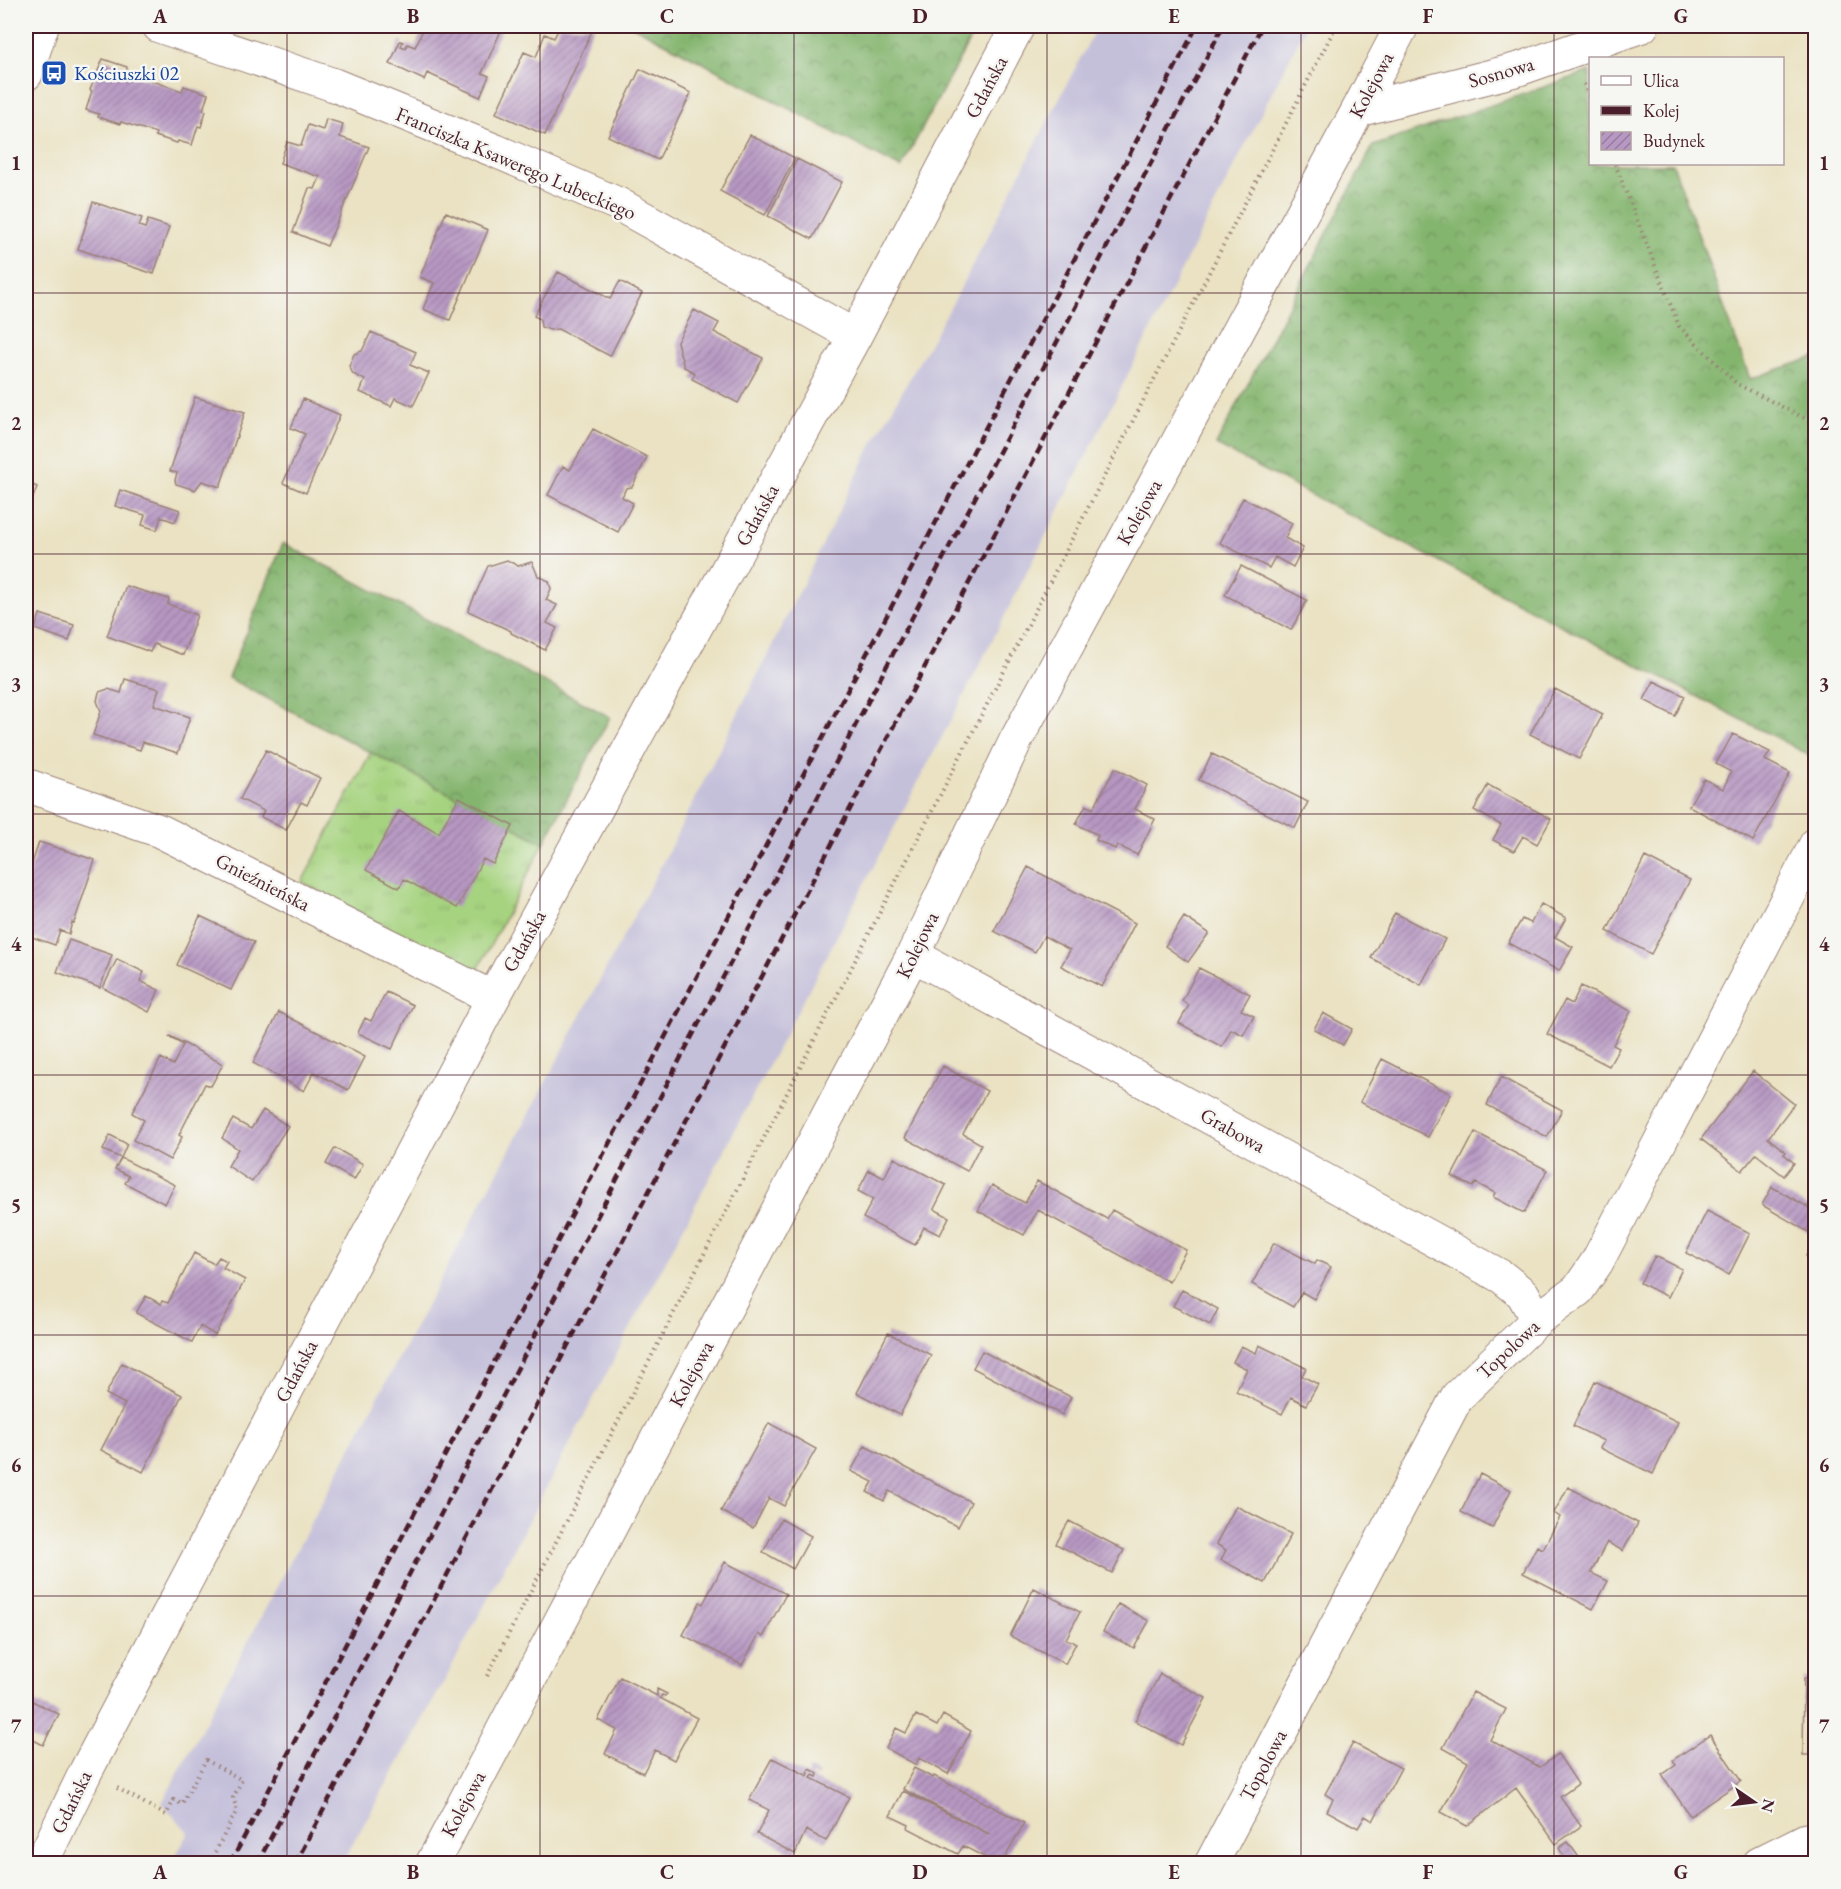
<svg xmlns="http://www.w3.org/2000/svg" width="1841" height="1889" font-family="'EB Garamond',serif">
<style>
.industrial{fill:#c5c0da}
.grass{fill:url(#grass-tufts);stroke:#787955;stroke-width:1.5}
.forest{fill:url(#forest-crowns);stroke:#676a4c;stroke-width:1.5}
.building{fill:url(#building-hatch)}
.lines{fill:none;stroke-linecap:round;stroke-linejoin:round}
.minor-casing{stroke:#9a8076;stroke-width:35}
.path{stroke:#9a8076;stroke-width:4;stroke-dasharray:1.5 4.5;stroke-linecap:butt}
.minor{stroke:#fff;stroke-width:33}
.rail{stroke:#4a1f2b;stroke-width:4.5;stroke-dasharray:9 4.5;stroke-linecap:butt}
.grid{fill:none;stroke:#4a1f2b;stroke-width:1.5;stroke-opacity:0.55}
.labels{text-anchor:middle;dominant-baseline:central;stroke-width:5;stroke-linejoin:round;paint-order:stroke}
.street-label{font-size:20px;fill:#4a1f2b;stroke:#f6f6f2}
.transit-label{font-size:20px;fill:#164399;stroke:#f6f6f2;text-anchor:start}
.neatline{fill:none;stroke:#4a1f2b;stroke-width:2}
.grid-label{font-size:20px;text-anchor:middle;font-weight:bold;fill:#4a1f2b}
</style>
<defs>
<pattern id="grass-tufts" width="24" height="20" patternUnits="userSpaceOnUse" patternTransform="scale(1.5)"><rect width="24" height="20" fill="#a6d37f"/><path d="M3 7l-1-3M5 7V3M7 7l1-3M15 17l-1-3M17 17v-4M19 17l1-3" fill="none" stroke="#90b56e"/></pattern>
<pattern id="forest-crowns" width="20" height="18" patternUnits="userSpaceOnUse" patternTransform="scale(1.5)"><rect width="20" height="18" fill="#84b56e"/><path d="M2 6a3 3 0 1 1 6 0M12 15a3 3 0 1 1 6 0" fill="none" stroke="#6e935b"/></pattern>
<pattern id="building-hatch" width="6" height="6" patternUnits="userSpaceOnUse" patternTransform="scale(1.5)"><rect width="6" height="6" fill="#b798c3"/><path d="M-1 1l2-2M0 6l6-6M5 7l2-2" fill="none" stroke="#977b9f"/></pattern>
</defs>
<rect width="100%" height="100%" fill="#f6f6f2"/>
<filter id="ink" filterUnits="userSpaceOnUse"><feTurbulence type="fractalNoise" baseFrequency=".0167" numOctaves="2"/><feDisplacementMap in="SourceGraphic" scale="12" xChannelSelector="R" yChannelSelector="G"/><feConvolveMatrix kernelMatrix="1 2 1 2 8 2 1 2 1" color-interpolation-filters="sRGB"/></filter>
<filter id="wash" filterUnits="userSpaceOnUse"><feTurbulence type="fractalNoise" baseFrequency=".008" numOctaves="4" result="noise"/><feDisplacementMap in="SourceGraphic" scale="24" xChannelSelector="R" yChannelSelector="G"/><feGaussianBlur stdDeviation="1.35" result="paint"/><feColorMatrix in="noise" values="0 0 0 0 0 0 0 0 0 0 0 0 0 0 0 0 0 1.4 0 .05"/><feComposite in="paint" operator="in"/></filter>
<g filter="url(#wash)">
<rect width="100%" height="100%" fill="#eae2c2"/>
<!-- industrial -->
<path class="industrial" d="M1097,26h209l-333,652 -529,1004 -102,181h-171l18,-30 -27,-30 504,-947 148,-294 56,-114 85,-149z"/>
<!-- grass -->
<path class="grass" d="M371,752l173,91 -69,132 -173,-93z"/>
<!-- forest -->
<path class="forest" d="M633,26h344l-76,142z
M1590,71v93h83l77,215 65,-22v401l-599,-313 157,-299z
M283,543l327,174 -66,126 -316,-165z"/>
<g id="blocks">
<!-- building -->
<path class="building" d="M425,26h78l-21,47 7,3 -9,21 -53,-24 -3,7 -34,-16 10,-23 3,1 -2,4 5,2 1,-4 8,3z
M560,26h34l-49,109 -49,-22 28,-61 12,5 9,-23 9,4z
M103,59l24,8 -1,5 56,19 2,-5 24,8 -5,16 3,1 -5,16 -3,-1 -6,19 -14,-4 -1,2 -22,-7 1,-3 -35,-11 -1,2 -22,-7 1,-3 -13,-4 6,-19 -2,-1z
M640,69l51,24 -33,67 -50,-24z
M326,119l17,5 -3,13 29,10 -42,99 -34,-14 16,-44 6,1 5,-12 -40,-14 7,-21 14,4 7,-21 15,5z
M750,135l45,23 -30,57 -45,-24z
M797,159l45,23 -30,57 -44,-23z
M93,202l49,16 -3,8 6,2 3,-8 21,7 -15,47 -76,-25z
M446,212l42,18 -38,90 -27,-11 11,-26 -14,-6z
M558,272l52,27 10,-18 22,12 -32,63 -52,-27 -8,1 -9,-3 -1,-8 -6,-3z
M694,310l25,13 -5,9 49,26 -25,45 -46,-24 3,-6 -11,-6 -7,-25z
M371,332l45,20 -6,13 19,8 -16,33 -18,-8 -4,8 -31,-14 5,-12 -12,-6 -4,-8 5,-12 8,-3z
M195,397l50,15 -25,75 -18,-6 -7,9 -19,-6 -1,-4 2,-7 -7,-2z
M303,399l37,16 -34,78 -23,-10 22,-49 -14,-6z
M593,429l54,28 -15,30 -6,1 -4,9 11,6 -15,29 -70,-37 15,-29 7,4z
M26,482l11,5 -8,21 -3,-1z
M120,490l60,20 -5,12 -14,-5 -4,13 -15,-5 3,-10 -30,-9z
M1243,498l49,25 -7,15 18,10 -10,19 -18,-10 -6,11 -49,-25z
M507,560l11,6 14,-4 6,14 11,5 2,8 -5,11 11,5 -10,18 10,5 -12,22 -34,-17v-2l-43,-20 20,-45z
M1241,566l66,34 -16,30 -66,-35z
M126,586l43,13 -1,5 29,11 -14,40 -29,-11 -4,8 -43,-16z
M40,614l34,11 -5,16 -34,-12z
M125,679l34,10 -5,16 36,12 -12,36 -35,-11 -3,8 -47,-15 8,-24 -4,-10 2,-9 9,-3 13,4z
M1654,681l31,15 -10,20 -31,-16z
M1555,689l48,25 -24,45 -49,-25z
M1733,734l37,18 -5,8 25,13 -37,68 -64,-35 15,-27 19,10 8,-17 -15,-8z
M266,750l54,28 -13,27 -6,-3 -15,28 -25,-13 3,-6 -24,-12z
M1212,754l96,48 -13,26 -96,-48z
M1115,768l32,17 -12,24 20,10 -18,36 -20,-10 -2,4 -19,-9 2,-5 -22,-11 10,-19 7,4z
M1488,785l63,34 -14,25 -14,-8 -9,15 -21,-11 8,-15 -27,-15z
M459,797l54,29 -20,38 -10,-5 -26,49 -53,-29 -5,9 -33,-18 33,-59 40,22z
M39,842l56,18 -21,63 -2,-1 -3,12 -9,-4 -5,15 -29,-10v-53z
M1645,857l45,23 -39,74 -44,-23z
M1028,867l107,56 -33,64 -41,-21 9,-16 -26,-14 -9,16 -41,-21z
M1541,904l25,14 -11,19 18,10 -14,24 -51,-28 14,-24 9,4z
M1395,913l50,26 -24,46 -50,-27z
M200,916l54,26 -23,48 -54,-25z
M1184,917l25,16 -21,29 -23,-16z
M69,940l43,15 -12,33 -43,-16z
M117,959l27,13 -4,9 19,9 -10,22 -46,-24z
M1199,968l51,26 -9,16 13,6 -11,19 -12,-6 -9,18 -43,-24 10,-18 -7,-4z
M1581,986l50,25 -18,34 6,3 -10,18 -62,-32 18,-34 7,4z
M386,992l27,13 -21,44 -34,-16 7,-15 6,3z
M279,1012l86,45 -17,33 -34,-18 -10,19 -51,-28z
M1323,1013l29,16 -9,16 -29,-16z
M170,1036l53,28 -12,22 -6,-2 -26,51 3,2 -12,23 -37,-20 11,-20 -12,-7 29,-55 12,7 10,-20 -14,-8z
M1382,1059l69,35 -23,43 -68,-35z
M943,1066l44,25 -24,43 18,10 -14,27 -62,-33z
M1753,1071l41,33 -26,34 18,14 -2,2 10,9 -10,13 -28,-22 -14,17 -41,-32z
M1501,1077l61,33 -15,27 -60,-32z
M263,1110l25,16 -36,56 -24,-16 10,-17 -16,-11 11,-19 18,10z
M1475,1132l72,38 -23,43 -31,-16 2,-4 -19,-10 -3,4 -21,-11z
M110,1135l17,9 -6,14 54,27 -10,19 -40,-21 4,-7 -14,-7 6,-11 -18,-8z
M335,1148l28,16 -9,16 -28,-16z
M894,1158l52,27 -12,24 15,8 -9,18 -16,-8 -9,18 -52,-27 10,-19 -15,-8 11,-21 15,8z
M1037,1181l70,38 5,-9 74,40 -17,32 -131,-72 -14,25 -46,-24 14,-26 33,18z
M1772,1187l43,24v13l-5,9 -48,-28z
M1707,1211l43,22 -21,42 -43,-22z
M1815,1237v24l-9,-5z
M1274,1243l41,21 2,-4 14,7 -17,32 -12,-7 -9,15 -41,-23z
M194,1253l20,11 5,-7 8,4 -4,7 22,12 -30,55 -15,-9 -8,16 -56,-29 10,-17 15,8 1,-3 6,2z
M1655,1256l27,13 -14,28 -28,-14z
M1182,1290l36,19 -8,16 -37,-19z
M888,1333l43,22 -31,60 -43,-22z
M1259,1345l47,23 -4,8 16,8 -12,21 -15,-8 -9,17 -46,-23 11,-22 -14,-7 8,-16 15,7z
M982,1351l89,46 -9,18 -89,-47z
M122,1363l60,32 -39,77 -42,-22 24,-46 -19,-10z
M1595,1381l83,41 -25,52 -53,-26 4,-7 -31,-15z
M769,1423l47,26 -32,57 -15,-8 -16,30 -32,-17z
M865,1446l106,56 -13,25 -69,-36 -5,10 -17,-9 6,-10 -22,-11z
M1480,1474l31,16 -19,38 -31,-16z
M1568,1487l70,36 -15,28 -16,-9 -9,17 -7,14 17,8 -15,28 -70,-36 14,-27 6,3 17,-32 -6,-4z
M1236,1506l55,28 -26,49 -44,-23 5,-10 -10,-6z
M781,1519l30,17 -18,33 -30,-17z
M1069,1521l55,29 -12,23 -56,-29z
M725,1562l61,32 -23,43 -4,-3 -17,31 -59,-30 17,-33 3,2z
M1034,1588l46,24 -14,27 10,4 -11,21 -55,-28z
M1118,1604l31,17 -15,27 -31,-16z
M1160,1674l46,24 -25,47 -46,-24z
M620,1677l37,19v-7l10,5 -2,2 -3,-1 -2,3 37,20 -23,42 -19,-10 -12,23 -38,-19 12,-24 -19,-10z
M1804,1678h11v77h-12z
M1473,1692l33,17 -16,31 50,27 18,-13 20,30 -18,13 21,29 -25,18 -40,-56 -49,38 -26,-14 27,-50 -25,-14z
M26,1698l33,16 -16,31 -17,-9z
M916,1715l21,11 6,-11 28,16 -23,43 -29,-16 -3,7 -30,-17 10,-20 10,5z
M1710,1735l31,46 -51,35 -28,-41 14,-10 -3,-5z
M1353,1743l48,25 -28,53 -8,-5 -7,12 -31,-17 6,-12 -8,-5z
M772,1758l36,18 1,-3 -2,-1 2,-3 5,2 4,3 -1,3 -4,-2 -2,3 38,19 -23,44 -20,-11 -11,24 -38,-20 12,-24 -20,-10z
M914,1768l19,10 1,-2 90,47 -22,40h-6l-33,-17 -5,8 -50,-26 1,-3 -19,-9 13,-25 88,44 -88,-46z
M1568,1842l15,21h-25l7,-4 -6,-11z"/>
</g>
</g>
<g filter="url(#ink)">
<use href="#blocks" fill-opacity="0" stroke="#9a8076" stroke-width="1.5"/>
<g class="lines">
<!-- minor casing -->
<g class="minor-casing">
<path id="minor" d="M159,26l175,59 162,66 122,53 237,132
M26,74l16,-48
M1358,110l161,-41 123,-43
M26,785l134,46 333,167
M913,955l589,322 21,17 14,26
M41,1864l45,-93 407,-773 362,-662 163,-310
M432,1864l481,-909 103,-215 342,-630 44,-84
M1211,1864l246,-467 80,-77 41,-30 19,-28 219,-418
M1758,1864l48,-24h10"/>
</g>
<!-- path -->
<path class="path" d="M1584,84l6,16
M1615,164l64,162 58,58 79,40
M487,1676l849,-1650
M117,1788l49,27 8,-15 8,4 24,-44 36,20 -9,18 4,12 -28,54
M390,1864l5,-11"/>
<!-- minor -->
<use href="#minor" class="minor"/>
<!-- rail -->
<path class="rail" d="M230,1864l967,-1838
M257,1864l966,-1838
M295,1864l967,-1838"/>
</g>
</g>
<!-- grid -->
<path class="grid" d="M287,26v1838M540,26v1838M794,26v1838M1047,26v1838M1301,26v1838M1554,26v1838M26,293h1790M26,554h1790M26,814h1790M26,1075h1790M26,1335h1790M26,1596h1790"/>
<!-- icons -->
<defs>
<g id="bus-square" transform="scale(1.35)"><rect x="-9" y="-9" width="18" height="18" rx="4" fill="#1a4fb4" stroke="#f6f6f2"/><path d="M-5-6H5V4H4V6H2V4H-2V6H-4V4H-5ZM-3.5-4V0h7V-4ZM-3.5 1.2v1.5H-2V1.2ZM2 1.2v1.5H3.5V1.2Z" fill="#fff"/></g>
</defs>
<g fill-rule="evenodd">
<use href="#bus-square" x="54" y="73"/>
</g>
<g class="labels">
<!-- street labels -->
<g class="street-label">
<text transform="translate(1501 72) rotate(-16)">Sosnowa</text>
<text transform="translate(1371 85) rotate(-62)">Kolejowa</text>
<text transform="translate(986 87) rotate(-62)">Gdańska</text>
<text transform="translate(516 163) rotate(23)">Franciszka Ksawerego Lubeckiego</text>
<text transform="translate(1139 512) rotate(-61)">Kolejowa</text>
<text transform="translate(757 515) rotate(-61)">Gdańska</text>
<text transform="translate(263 882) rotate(27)">Gnieźnieńska</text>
<text transform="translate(524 941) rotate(-61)">Gdańska</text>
<text transform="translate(917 945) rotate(-64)">Kolejowa</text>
<text transform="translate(1233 1130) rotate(29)">Grabowa</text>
<text transform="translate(1508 1349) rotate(-43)">Topolowa</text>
<text transform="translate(296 1371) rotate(-62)">Gdańska</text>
<text transform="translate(691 1374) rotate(-62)">Kolejowa</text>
<text transform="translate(1263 1765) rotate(-62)">Topolowa</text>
<text transform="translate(71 1802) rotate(-64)">Gdańska</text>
<text transform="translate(463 1804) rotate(-62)">Kolejowa</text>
</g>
<!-- transit labels -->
<g class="transit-label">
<text x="74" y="73">Kościuszki 02</text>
</g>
</g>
<!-- margin -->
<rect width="1841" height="1889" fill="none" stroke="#f6f6f2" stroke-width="66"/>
<!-- legend -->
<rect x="1589" y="57" width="195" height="108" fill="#f6f6f2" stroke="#b1a0a2" stroke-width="1.5"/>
<rect x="1601" y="76" width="30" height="9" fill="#ffffff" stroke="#b1a0a2" stroke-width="1.5"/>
<text x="1643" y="87" font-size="18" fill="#4a1f2b">Ulica</text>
<rect x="1601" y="106" width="30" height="9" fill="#4a1f2b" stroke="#b1a0a2" stroke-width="1.5"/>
<text x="1643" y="117" font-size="18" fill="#4a1f2b">Kolej</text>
<rect x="1601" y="132" width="30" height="18" fill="url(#building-hatch)" stroke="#b1a0a2" stroke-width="1.5"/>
<text x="1643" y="147" font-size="18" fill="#4a1f2b">Budynek</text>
<!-- north arrow -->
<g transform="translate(1754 1802) rotate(104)" stroke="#f6f6f2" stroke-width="4.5" paint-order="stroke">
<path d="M0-4.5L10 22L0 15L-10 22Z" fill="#4a1f2b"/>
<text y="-9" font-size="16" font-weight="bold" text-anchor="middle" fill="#4a1f2b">N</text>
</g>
<rect x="33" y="33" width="1775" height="1823" class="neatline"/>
<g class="grid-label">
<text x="160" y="23">A</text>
<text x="413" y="23">B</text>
<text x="667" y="23">C</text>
<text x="920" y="23">D</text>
<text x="1174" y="23">E</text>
<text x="1428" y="23">F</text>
<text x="1681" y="23">G</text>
<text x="16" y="170">1</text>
<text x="1824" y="170">1</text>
<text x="16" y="430">2</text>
<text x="1824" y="430">2</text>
<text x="16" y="691">3</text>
<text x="1824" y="691">3</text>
<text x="16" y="951">4</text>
<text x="1824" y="951">4</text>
<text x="16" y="1212">5</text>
<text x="1824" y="1212">5</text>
<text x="16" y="1472">6</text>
<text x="1824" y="1472">6</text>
<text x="16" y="1733">7</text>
<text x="1824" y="1733">7</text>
<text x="160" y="1879">A</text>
<text x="413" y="1879">B</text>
<text x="667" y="1879">C</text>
<text x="920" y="1879">D</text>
<text x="1174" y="1879">E</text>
<text x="1428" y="1879">F</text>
<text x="1681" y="1879">G</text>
</g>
</svg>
